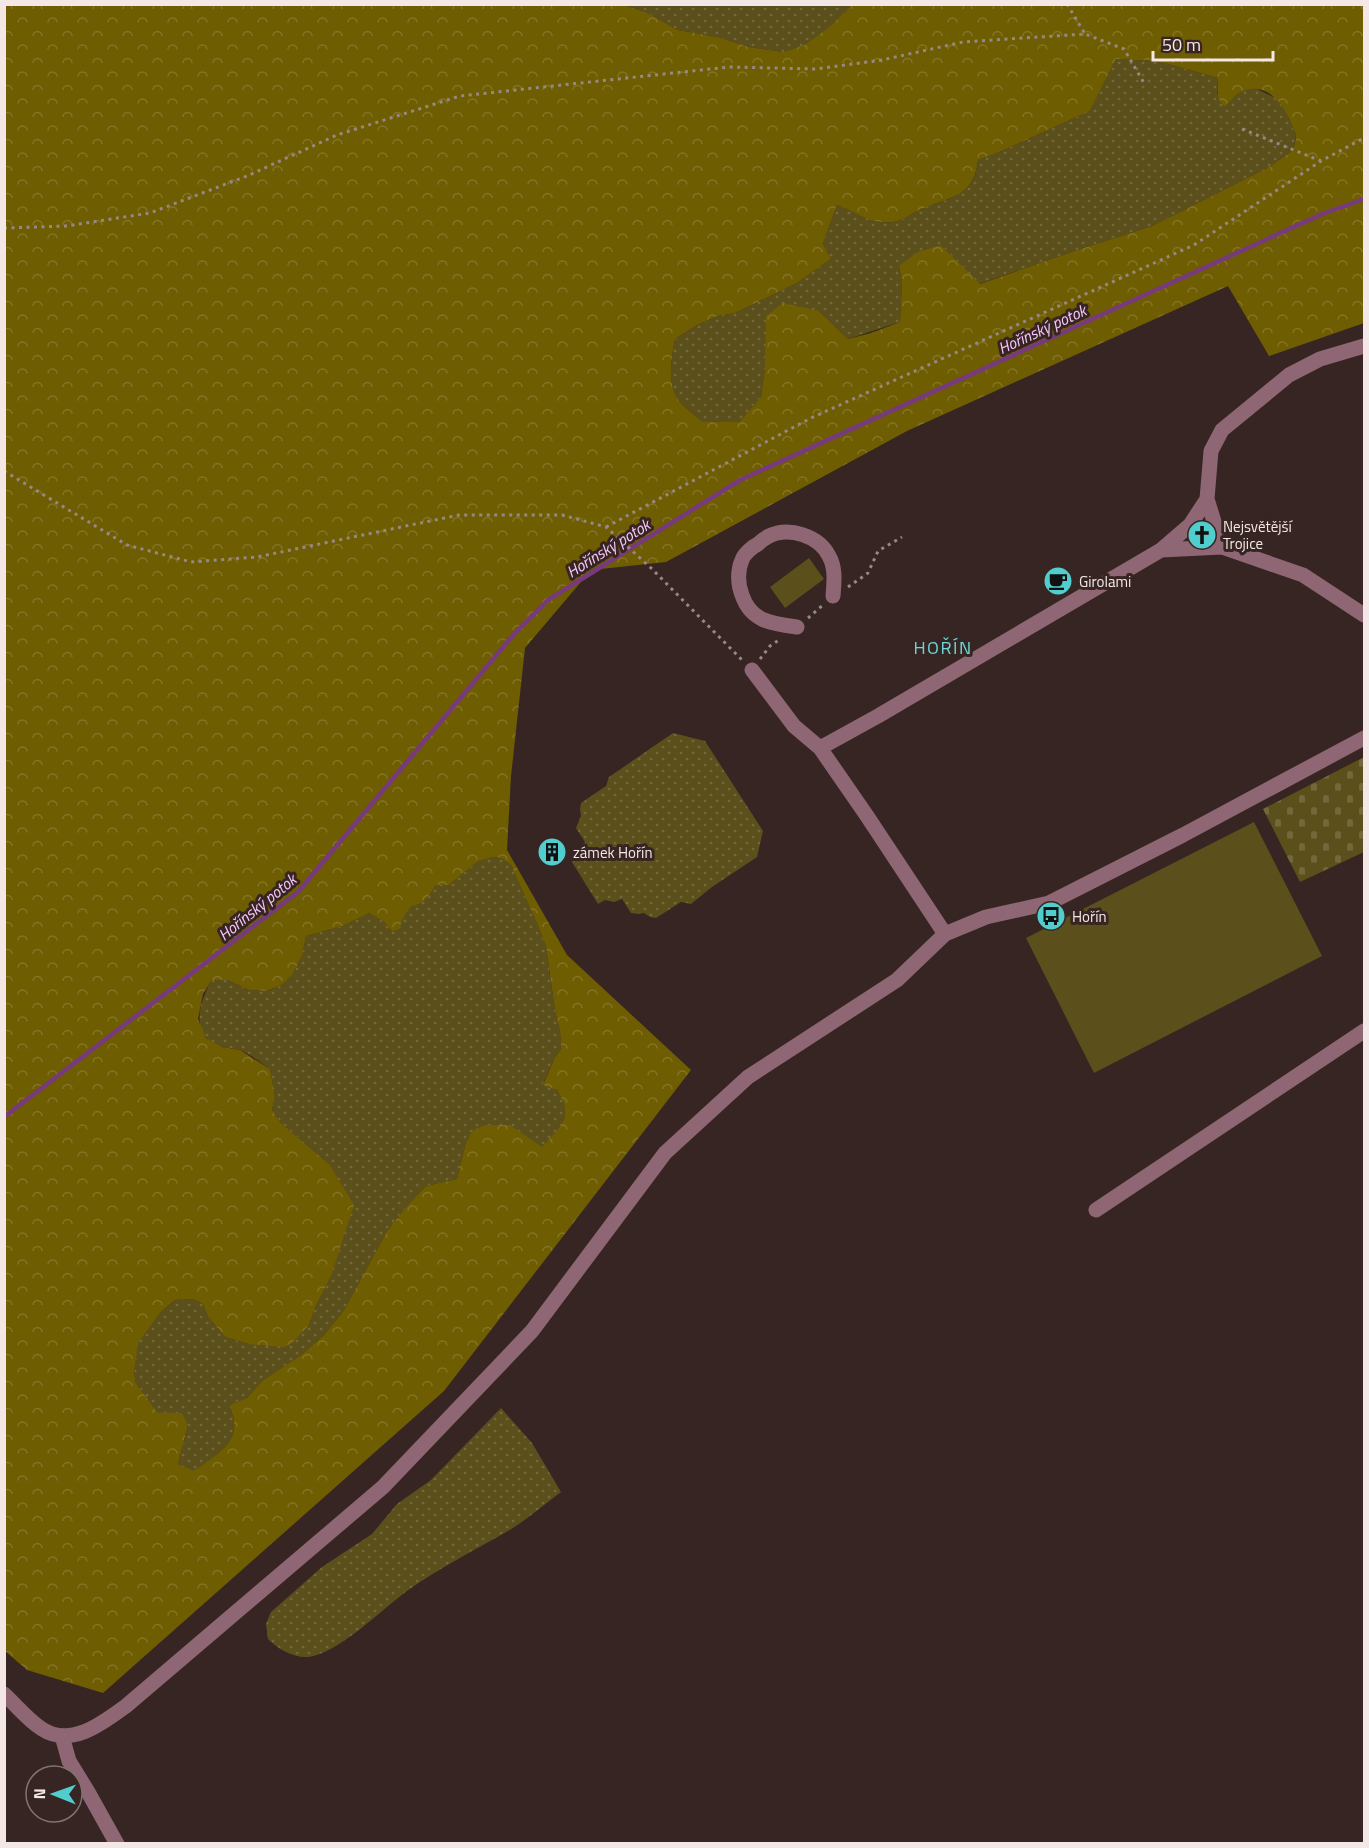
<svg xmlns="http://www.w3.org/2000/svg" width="1369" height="1848" font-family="'Titillium Web',sans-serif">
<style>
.grass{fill:url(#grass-dots)}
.forest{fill:url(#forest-crowns);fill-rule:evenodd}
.cemetery{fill:url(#cemetery-stones)}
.garden{fill:#5b4f1b}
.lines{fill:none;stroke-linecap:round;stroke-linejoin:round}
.stream{stroke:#773b7d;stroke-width:4.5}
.path{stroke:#978886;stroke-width:3;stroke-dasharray:3 4.5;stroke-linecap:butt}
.minor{stroke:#8e6674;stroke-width:15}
.labels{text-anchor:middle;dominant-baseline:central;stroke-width:6;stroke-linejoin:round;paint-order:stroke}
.poi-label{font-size:15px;fill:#f4e8e6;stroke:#362522;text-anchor:start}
.water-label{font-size:16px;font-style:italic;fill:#fac8ff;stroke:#362522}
.quarter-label{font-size:18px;letter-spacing:1.5px;fill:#6cd9d8;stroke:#362522}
</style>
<defs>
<pattern id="grass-dots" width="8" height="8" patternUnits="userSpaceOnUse" patternTransform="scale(1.5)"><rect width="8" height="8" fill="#5b4f1b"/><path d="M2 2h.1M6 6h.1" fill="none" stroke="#73683c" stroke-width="1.8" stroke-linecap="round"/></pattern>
<pattern id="forest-crowns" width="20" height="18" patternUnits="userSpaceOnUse" patternTransform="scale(1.5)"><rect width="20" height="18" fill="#6f5d02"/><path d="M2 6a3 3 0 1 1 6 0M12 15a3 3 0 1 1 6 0" fill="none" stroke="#847427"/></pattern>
<pattern id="cemetery-stones" width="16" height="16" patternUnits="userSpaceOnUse" patternTransform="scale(1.5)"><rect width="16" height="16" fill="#5b4f1b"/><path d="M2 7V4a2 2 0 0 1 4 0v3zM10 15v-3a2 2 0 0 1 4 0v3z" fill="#73683c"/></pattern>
</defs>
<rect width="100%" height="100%" fill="#362522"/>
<!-- grass -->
<path class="grass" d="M623,5h229l-21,22 -27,18 -21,7 -34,-5 -31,-10 -40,-7 -32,-18z
M1116,59l38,2 18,4 46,13 -1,16 14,5 13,-9 11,-2 23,11 9,14 9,23 -3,14 -24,17 -117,59 -78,25 -95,33 -38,-39 -42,22 3,15 -2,40 -52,17 -29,-28 -54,56 -4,30 -22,25h-36c-7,-6 -16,-12 -22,-19 -15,-18 -10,-43 -6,-64l22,-14 21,-9 17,-3 62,-30 34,-24 -8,-15 14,-39c13,5 31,16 44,17 24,2 24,-7 43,-14 27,-11 51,-11 54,-48l19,-7 93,-42z
M673,733l32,8 58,90 -6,26 -45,30 -21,17 -10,-2 -25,16 -6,-1 -6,-4 -6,1 -7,-1 -9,-14 -8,3 -9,-2 -7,4 -26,-42 6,-4 1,-9 6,-7 -9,-14 5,-12 -1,-7 1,-6 25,-17 3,-9z
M493,857l8,1 10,7 27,61 8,20 9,65 5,20 1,18 -6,8 -12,27 14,6 7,13 1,14 -6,11 -17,20 -77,-2 -8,33 -31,7 -21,22 -18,23 -43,79 -20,25 -23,20 -39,26 -15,17 -16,6c-1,8 3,11 3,18 3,24 -25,37 -40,50l-16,-8 10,-39 -30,-12 -22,-30 -2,-9 3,-31 23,-30 12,-10 3,-3 18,-1 10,5 5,13 17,20 23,7 61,-19 7,-19 15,-30 -2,-112 -48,-41 -9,-13 3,-14 -5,-27c-9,-6 -18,-14 -28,-18 -6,-3 -13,-2 -19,-4 -34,-9 -25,-44 -11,-67h15l22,10 17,1 16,-6 11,-11 9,-18 4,-20 37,-10 26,-13 15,9 8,9 19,-26c14,-1 18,-9 25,-20h13l28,-23z
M501,1408l31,35 29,49c-16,12 -31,25 -48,36 -35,21 -73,39 -106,63 -25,18 -69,63 -99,66 -15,1 -30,-8 -40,-18l-2,-15 5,-12 51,-45 50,-33 25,-30 34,-24z"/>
<!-- forest -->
<path class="forest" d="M5,4l618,1 23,7 32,18 40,7 31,10 34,5 21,-7 26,-18 22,-22h512v318l-95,33 -41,-70 -321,145 -241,131 -75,8 -66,78 -14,128 -4,74 60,105 124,115 -247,321 -341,302 -76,-23 -22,-19zM1116,59l38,2 18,4 46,13c0,14 -3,19 7,29 25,-33 53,-17 66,16 1,4 4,9 5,13 0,4 -2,10 -3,14l-24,17 -117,59 -78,25 -94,33 -39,-39 -23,7 -19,14 3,16 -2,40 -29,11 -23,6 -29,-28 -36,-8 -17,13 -1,51 -4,30 -22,25h-36c-7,-6 -16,-12 -22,-19 -15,-18 -10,-43 -6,-64l22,-14 21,-9 17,-3 62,-30 34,-24 -8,-15 14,-39c14,5 29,16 44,17 24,2 24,-7 43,-14 29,-12 50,-11 54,-48l19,-7 93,-42zM493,857l8,1 10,7 27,61 8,20 9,65 5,20 1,18 -6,8 -12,28 14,5 7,13 1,14 -6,11 -17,19 -32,-22h-25l-13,6 -7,15 -8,33 -31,7 -21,22 -18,23 -43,79 -20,25 -23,20 -39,26 -15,17 -16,6c-1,8 3,11 3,18 3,24 -25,37 -40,49l-16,-7 10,-39 -6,-12h-24l-22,-30 -2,-10 4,-30 22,-30 15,-13 18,-1 10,5 5,13 17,20 23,7 36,3 8,-4 17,-18 7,-19 15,-30 23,-71 -25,-41 -48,-41 -9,-13 3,-14 -5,-27 -30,-19 -18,-3 -16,-9 -8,-19 5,-25 9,-14h15l22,10 17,1 16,-6 11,-11 9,-18 4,-20 37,-10 26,-13 15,9 8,9 7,-2 4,-11 8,-12c14,-2 18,-10 25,-21h13l28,-23z"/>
<!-- cemetery -->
<path class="cemetery" d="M1364,757v95l-64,30 -37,-73z"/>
<!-- garden -->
<path class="garden" d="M809,558l15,21 -39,29 -15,-21z
M1254,822l68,134 -228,117 -68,-135z"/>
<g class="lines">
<!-- stream -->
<path class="stream" d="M4,1117l294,-225 216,-258 34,-34 192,-120 582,-266 42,-15"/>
<!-- path -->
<path class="path" d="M1067,4l18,30
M1242,129l79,32
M4,228l62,-2 84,-13 97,-37 90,-41 123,-39 269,-29 87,2 66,-9 81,-18 122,-8 39,15 20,34
M4,471l123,74 64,17 66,-5 202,-42h103l44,12 45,41 91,92
M606,527l205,-109 383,-173 127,-84 43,-23
M848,587l20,-14 10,-22 24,-14
M808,618l15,-13
M760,659l10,-13 9,-6"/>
<!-- minor -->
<path class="minor" d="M1222,547l-15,-48 4,-48 11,-21 67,-55 31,-16 44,-13
M1161,550l61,-3 81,28 61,40
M797,627c-24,-3 -46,-5 -55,-32 -4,-10 -5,-24 0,-35 2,-6 10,-13 16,-16 3,-3 7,-6 11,-8 20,-10 50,0 60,20 7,12 5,27 4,40
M752,670l42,56 26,22 47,68 78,118
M820,748l58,-32 283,-166 29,-25 17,-26
M1096,1210l268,-179
M4,1694c12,11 24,26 38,35 29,19 61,-6 84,-23l257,-219 149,-156 133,-178 83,-76 149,-97 48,-46 41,-17 63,-14 134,-68 181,-97
M62,1736l7,25 19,31 29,52"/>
</g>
<!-- icons -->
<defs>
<g id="church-disc" transform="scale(1.5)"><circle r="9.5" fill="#52cdcd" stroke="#362522"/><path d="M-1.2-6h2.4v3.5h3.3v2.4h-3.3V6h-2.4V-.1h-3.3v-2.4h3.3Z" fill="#111"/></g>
<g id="cafe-disc" transform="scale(1.5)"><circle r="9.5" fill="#52cdcd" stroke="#362522"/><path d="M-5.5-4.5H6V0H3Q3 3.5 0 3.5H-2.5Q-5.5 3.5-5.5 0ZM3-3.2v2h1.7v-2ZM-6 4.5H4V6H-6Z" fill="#111"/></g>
<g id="building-disc" transform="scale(1.5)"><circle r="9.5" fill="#52cdcd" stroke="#362522"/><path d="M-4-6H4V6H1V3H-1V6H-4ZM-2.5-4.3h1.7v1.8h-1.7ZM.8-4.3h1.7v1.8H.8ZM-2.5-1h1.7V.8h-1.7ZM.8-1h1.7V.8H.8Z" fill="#111"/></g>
<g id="bus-disc" transform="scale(1.5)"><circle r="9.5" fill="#52cdcd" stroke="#362522"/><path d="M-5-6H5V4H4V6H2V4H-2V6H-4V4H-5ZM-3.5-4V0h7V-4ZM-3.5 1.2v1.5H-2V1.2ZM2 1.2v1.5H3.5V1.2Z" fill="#111"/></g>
</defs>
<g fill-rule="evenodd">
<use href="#church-disc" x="1202" y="535"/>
<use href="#cafe-disc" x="1058" y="581"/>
<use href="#building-disc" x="552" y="852"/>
<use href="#bus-disc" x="1051" y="916"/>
</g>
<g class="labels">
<!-- poi labels -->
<g class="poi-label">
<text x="1223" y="526">Nejsvětější<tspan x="1223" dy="17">Trojice</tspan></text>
<text x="1079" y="581">Girolami</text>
<text x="573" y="852">zámek Hořín</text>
<text x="1072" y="916">Hořín</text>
</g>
<!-- water labels -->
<g class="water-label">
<text transform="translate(1042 329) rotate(-25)">Hořínský potok</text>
<text transform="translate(608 548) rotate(-32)">Hořínský potok</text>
<text transform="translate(257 907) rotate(-39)">Hořínský potok</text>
</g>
<!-- quarter labels -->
<g class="quarter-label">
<text x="943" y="647">HOŘÍN</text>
</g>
</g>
<!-- border -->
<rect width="1369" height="1848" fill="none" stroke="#f4e8e6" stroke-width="12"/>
<!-- north arrow -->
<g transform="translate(54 1794) rotate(271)"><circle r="28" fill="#362522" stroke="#827370" stroke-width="1.5"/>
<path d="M0-4.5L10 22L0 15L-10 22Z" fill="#52cdcd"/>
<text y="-9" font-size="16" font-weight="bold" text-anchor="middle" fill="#f4e8e6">N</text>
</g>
<!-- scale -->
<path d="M1153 51v9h120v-9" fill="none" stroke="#f4e8e6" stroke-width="3"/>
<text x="1162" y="51" font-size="18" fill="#f4e8e6" stroke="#362522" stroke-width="4.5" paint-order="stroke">50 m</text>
</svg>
